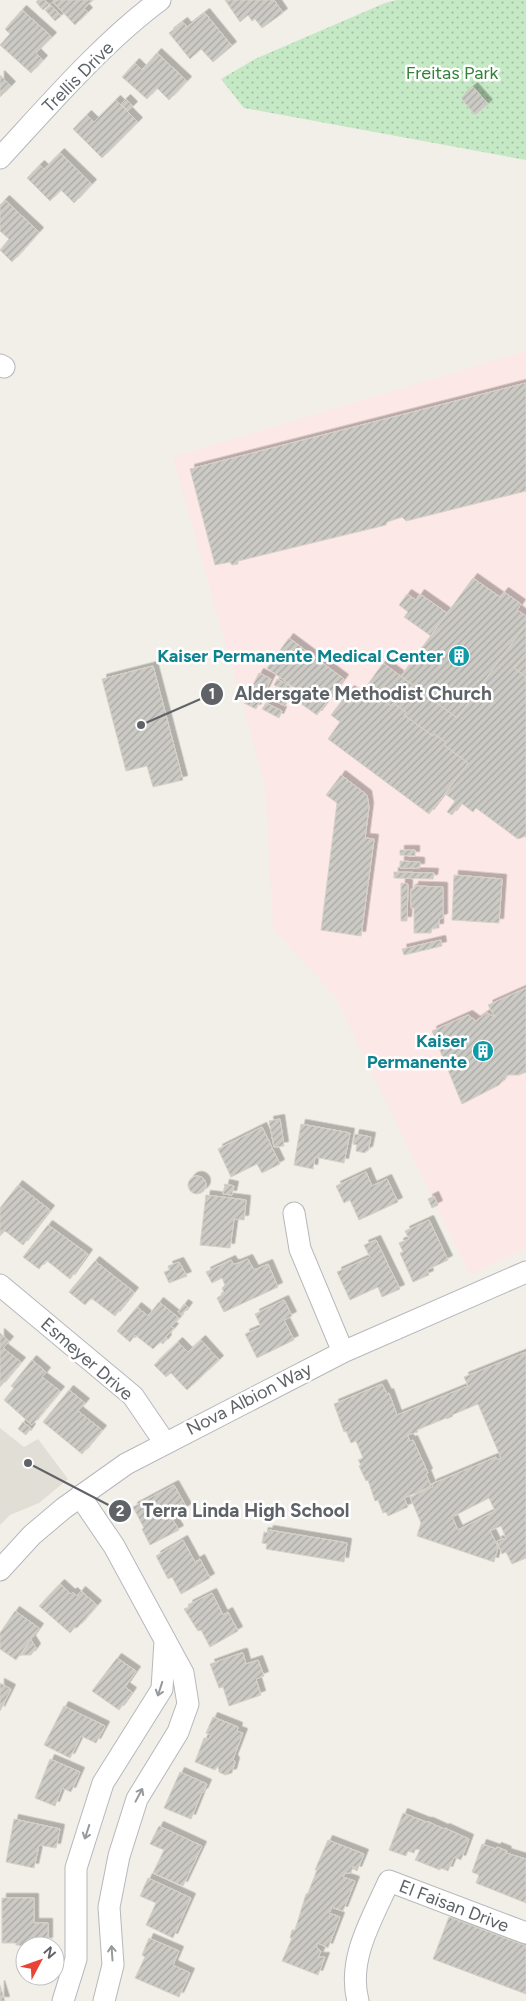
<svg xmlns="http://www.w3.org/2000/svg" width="526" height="2001" font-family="Figtree,sans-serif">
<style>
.education{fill:#e1ded6}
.medical{fill:#fce8e6}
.park{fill:url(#park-dots)}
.building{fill:url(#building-hatch);stroke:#d6d1c6;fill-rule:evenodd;filter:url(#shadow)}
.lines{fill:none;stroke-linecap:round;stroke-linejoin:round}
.minor-casing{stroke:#b5b8bc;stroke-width:23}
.minor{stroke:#fff;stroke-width:21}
.oneway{stroke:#979a9d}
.labels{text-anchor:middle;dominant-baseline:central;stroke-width:5;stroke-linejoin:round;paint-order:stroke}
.park-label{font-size:18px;fill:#348238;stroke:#fff}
.street-label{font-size:18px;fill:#5f6368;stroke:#fff}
.culture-label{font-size:18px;font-weight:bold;fill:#0d838f;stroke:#fff;text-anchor:end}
.leader{fill:none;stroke:#5f6368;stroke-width:2}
.callout-dot{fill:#5f6368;stroke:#fff;stroke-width:2}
.mark-label{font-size:15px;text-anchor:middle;font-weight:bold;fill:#fff}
.callout-label{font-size:19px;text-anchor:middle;font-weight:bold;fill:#5f6368;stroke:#fff;stroke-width:5;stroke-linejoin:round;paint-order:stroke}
</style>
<defs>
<pattern id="park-dots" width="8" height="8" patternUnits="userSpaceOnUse" patternTransform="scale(1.25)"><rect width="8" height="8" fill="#c5e8c5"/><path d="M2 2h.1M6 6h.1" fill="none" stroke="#a3c0a4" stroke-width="1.8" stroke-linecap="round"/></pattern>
<pattern id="building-hatch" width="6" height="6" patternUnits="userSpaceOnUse" patternTransform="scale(1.25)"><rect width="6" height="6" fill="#cccac5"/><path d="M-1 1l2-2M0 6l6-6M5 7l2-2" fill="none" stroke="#a9a8a4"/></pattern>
<filter id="shadow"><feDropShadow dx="4.5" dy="-4.5" stdDeviation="0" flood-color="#0004"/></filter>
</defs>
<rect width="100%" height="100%" fill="#f1efe8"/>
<!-- education -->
<path class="education" d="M0,1428l24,19 14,-8 30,40 -29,24 -29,12 -10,10z"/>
<!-- medical -->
<path class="medical" d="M526,351v897l-56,27 -135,-279 -62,-67 -8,-145 -92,-327z"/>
<!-- park -->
<path class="park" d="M397,0h129v160l-282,-52 -23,-29 34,-20 130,-56z"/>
<!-- building -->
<path class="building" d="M38,0h7l4,5 -6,5 -7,-8z
M55,0h38l-9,8 4,4 -13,13 -22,-23z
M225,0h49l9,13 -21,15 -7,-9 -3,2 -4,-6 -8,7z
M51,5l10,11 -6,5 -10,-11z
M22,10l30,27 -16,16 7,7 -12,13 -31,-28 10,-11 -5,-5z
M205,13l27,33 -19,16 -12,-13 -11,10 -21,-26 14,-11 4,5z
M157,53l30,28 -18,19 -12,-12 -10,11 -25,-22 13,-14 7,7z
M0,75l11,11 -11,11z
M473,87l15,17 -13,11 -14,-17z
M126,99l7,7 -5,5 -7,-7z
M116,100l22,22 -36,36 -29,-29 14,-14 7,7z
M60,153l32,31 -18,19 -13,-13 -11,11 -23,-23 13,-13 4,4z
M5,200l34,32 -27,30 -12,-12 9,-11 -9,-8v-26z
M526,383v108l-120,30 -4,-4 -15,5 -1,3 -148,36v3l-6,1 -2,-3 -15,3 -25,-96z
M473,578l27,19 4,-5 17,12 -4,6 9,6v8l-69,94 -56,-42z
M407,594l9,6 4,-6 27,19 -16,23 -27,-19 4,-5 -9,-7z
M526,624v29l-12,15 12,9v159l-8,3 -42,-31 -3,4 -12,-9 -9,12 -5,-3 8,-11 -10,-7 23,-31 -24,-18 2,-3 -12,-8 -1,2 -29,-21 2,-3 -13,-9 -2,3 -25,-19 17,-24 74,55z
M289,638l55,41 -27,36 -20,-14 6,-7 -36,-26z
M526,653v24l-12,-9z
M153,666l30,114 -30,7 -6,-21 -21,5 -24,-92z
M259,673l12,6 -15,30 -12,-6z
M277,679l13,7 -3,5 -13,-6z
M366,687l25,19 2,-3 13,9 -2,3 29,21 1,-2 12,8 -2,3 24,18 -39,51 -101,-75 12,-17 -9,-7 19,-25 9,7z
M271,692l17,8 -3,6 -17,-8z
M266,703l16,8 -3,7 -17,-9z
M341,775l26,20 2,12 -4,31 9,1 -13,97 -40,-6 16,-127 -11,-8z
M400,850h15v6l-15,-1z
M400,861l20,1v6h-20z
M394,872l40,1 -1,6 -39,-1z
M454,875l48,4 -3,44 -47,-3z
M401,883l7,1 -1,37h-6z
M414,886l29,1v31l-4,1v9h-7l-1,5h-17v-25h-3v-19h3z
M441,940l1,6 -38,9 -2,-6z
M526,988v84l-7,3h-12l-8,10 -37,19 -30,-73 36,-16 8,6 11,-8 8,4 -7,-12z
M280,1119l4,27 -10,1 -5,-26z
M301,1124l49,9 -6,30 -29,-6 -2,12 -19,-4z
M262,1127l18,37 -18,9 -5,-9 -26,13 -13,-28z
M355,1134l16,3 -3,14h-2l-1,2 -9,-2 1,-6 -4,-1z
M366,1172l6,14 15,-7 11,23 -39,18 -9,-20 -6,3 -8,-17z
M188 1185a9 9 0 1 1 18 0a9 9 0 1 1-18 0Z
M225,1184l9,2 -2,9 -9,-1z
M18,1185l32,25 -27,35 -18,-14 -5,5v-28z
M206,1195l40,5 -2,20 -10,-1 -4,29 -30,-3z
M434,1196l4,9 -6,3 -4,-9z
M429,1220l19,40 -21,10 2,5 -16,7 -13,-29 3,-1 -4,-9 10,-4 -4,-8z
M48,1225l40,29 -18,25 -24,-19 -7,9 -16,-12z
M376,1240l24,49 -18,8 -4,-10 -28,13 -13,-28 33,-15 -6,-12z
M248,1259l6,11 14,-6 10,23 -54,25 -7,-14 7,-5 -2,-5 3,-3 -3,-7 -10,5 -6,-11 25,-12 2,4h3z
M95,1261l39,31 -19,24 -24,-18 -6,7 -16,-13z
M179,1262l8,14 -18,7 -5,-11 6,-2 -2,-4z
M284,1300l8,16 -8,4 10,20 -37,18 -12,-24 16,-7 -6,-13z
M159,1302l20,16 -8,9 3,1 -8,9 1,2 -4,5 -3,-2 -7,7 -18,-14 -5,7 -13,-11 20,-24 11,9z
M184,1304l4,3 -6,8 -4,-3z
M0,1333l9,8 -6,7 18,14 -21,25z
M201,1340l18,20 -32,30 -16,-17 -5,4 -12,-12 24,-23 10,10z
M526,1352v206l-14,6 -6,-12 -4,2 -5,-13 9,-3 -5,-12 -11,5 8,16 -4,15 -77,-26 4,-13 -11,-26 23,-10 -1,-3 64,-27 1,3 4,-2 -23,-54 -26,11 1,1 -6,3 -1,-1 -29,12 1,2 -11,3 3,6 3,-1 15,33 -2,1 5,12 -27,12 4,9 -20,9 -2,-4 -3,1 -5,-13 -3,1 -7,-21 -2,1 -7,-15 2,-1 -3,-5 5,-2 -7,-17 -5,2 -5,-12 -2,1 -10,-28 48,-20 5,10 2,-1 8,22 71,-29 -4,-9zM489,1498l6,13 -37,19 -6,-13z
M32,1360l14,12 -4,5 18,14 -28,34 -28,-25 10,-12 -3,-2z
M69,1390l16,13 -7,8 24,19 -20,24 -39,-32z
M23,1422l8,6 -5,7 -8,-6z
M174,1485l13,23 -16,9 8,13 -29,15 -8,-16 2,-1 -11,-21z
M269,1530l78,13 -3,19 -78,-13 1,-5 -5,-1 2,-11 4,1z
M183,1540l12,22 5,-3 10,19 -29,16 -9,-17 -4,2 -12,-23z
M60,1584l11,10 2,-2 4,4 4,-5 16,14 -20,23 -2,-1 -5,6 -31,-27z
M212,1593l11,22 5,-3 10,19 -28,16 -9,-17 -3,1 -14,-22 5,-2 -1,-2z
M15,1611l24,17 -23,32 -16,-11v-16z
M31,1640l5,8 -5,7h-10z
M241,1653h2l3,11 12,-4 6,16 -8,3 5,16 -32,11 -6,-19 -4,1 -9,-24z
M117,1658l19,13 -11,16 7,5 -13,18 -27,-19z
M0,1683l11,6 -11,22z
M64,1706l41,20 -9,17 -15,-7 -11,22 -26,-13z
M213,1717l25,10 -1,4 6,2 -10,26 2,3 -3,11 -7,2 -6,-3 -1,-6 -3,4 -20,-8 9,-24 5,1 2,-4 -5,-2z
M50,1759l30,13 -9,20 -9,-4 -7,18 -20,-8z
M180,1772l27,12 -4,9 -1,-1 -11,27 -27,-11z
M403,1813l23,9h3l15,7 1,-1 24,11 -8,21 -7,-3 -6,14 -7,-3 -1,2 -25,-10 5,-10 -3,-1 -2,1 -1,3 -6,-2 -2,5 -17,-6z
M14,1819l46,10 -4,19 -17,-3 -5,23 -28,-6z
M159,1826l43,20 -19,40 -30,-13 11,-23 -14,-6z
M328,1840l36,14 -7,17 -2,-1v-3l-2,-1 -2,7h-6l-2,4 12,4 -12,30 -11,-4 -3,6 11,4 -12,31 -10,-5 -2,4 5,4 -3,6h7l-7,18 -36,-14 10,-23h-2l2,-8h3l11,-36 2,-1 9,-23h-2l3,-7z
M482,1844l14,5 1,-2 10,4 -1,2 20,6v44l-50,-20 3,-8 -7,-3z
M148,1878l43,20 -18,40 -27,-13 10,-22 -16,-7z
M2,1898h32v25h14v19h-19v4l-13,-1v-2h-14z
M449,1917l77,29v48l-93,-35z
M149,1938l30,13 -6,14 17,8 -11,24 -44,-19 10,-21 -3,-2z
M0,1985l5,16h-5z"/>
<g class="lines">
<!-- minor casing -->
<g class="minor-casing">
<path id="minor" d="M0,158c49,-53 102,-115 160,-158
M0,365l4,2
M294,1213l6,36 43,103
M0,1285l133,111 32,47
M80,1496l34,50 69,127 5,31 -10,28 -41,67 -18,57 -10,51 4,58 -9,36
M0,1570l32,-35 32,-27 62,-44 217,-112 183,-80
M63,2001l13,-42v-91l27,-85 59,-94 3,-48
M358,2001c-11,-42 14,-82 31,-120l137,52"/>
</g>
<!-- minor -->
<use href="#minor" class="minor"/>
</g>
<!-- one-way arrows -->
<defs><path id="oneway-shaft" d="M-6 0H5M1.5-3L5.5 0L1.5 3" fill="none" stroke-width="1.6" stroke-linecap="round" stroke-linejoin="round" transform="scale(1.25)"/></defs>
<g class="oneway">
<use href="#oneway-shaft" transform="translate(160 1689) rotate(108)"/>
<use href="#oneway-shaft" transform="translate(139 1795) rotate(-62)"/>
<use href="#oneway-shaft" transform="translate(87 1832) rotate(108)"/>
<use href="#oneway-shaft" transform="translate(112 1953) rotate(-94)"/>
</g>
<!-- icons -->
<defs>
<g id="building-disc" transform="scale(1.125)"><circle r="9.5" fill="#0f9aa8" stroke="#fff"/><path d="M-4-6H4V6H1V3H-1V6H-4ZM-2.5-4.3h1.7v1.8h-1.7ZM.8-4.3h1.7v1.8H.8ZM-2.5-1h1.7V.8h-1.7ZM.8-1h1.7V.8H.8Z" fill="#fff"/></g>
</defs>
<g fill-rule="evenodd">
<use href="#building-disc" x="459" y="656"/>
<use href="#building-disc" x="483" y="1051"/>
</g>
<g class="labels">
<!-- park labels -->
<g class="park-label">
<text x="452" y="73">Freitas Park</text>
</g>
<!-- street labels -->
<g class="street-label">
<text transform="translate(78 77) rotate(-45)">Trellis Drive</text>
<text transform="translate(87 1359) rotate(41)">Esmeyer Drive</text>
<text transform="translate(249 1399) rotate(-27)">Nova Albion Way</text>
<text transform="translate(454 1906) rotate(21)">El Faisan Drive</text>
</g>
<!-- culture labels -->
<g class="culture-label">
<text x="443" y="656">Kaiser Permanente Medical Center</text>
<text x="467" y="1041">Kaiser<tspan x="467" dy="21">Permanente</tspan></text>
</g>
</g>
<!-- callouts -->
<path class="leader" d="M141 725L212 694M28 1463L120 1511"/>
<g class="callout-dot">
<circle cx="141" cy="725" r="5"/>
<circle cx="28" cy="1463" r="5"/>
<circle cx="212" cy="694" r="12"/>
<circle cx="120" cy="1511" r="12"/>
</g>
<g class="mark-label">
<text x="212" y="699">1</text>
<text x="120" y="1516">2</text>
</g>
<g class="callout-label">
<text x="363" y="700">Aldersgate Methodist Church</text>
<text x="246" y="1517">Terra Linda High School</text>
</g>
<!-- north arrow -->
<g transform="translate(40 1961) rotate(49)"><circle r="24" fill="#ffffff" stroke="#bfc1c3"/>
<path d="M0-4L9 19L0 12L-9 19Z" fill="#ea4335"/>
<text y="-8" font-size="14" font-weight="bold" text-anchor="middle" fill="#5f6368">N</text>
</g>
</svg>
